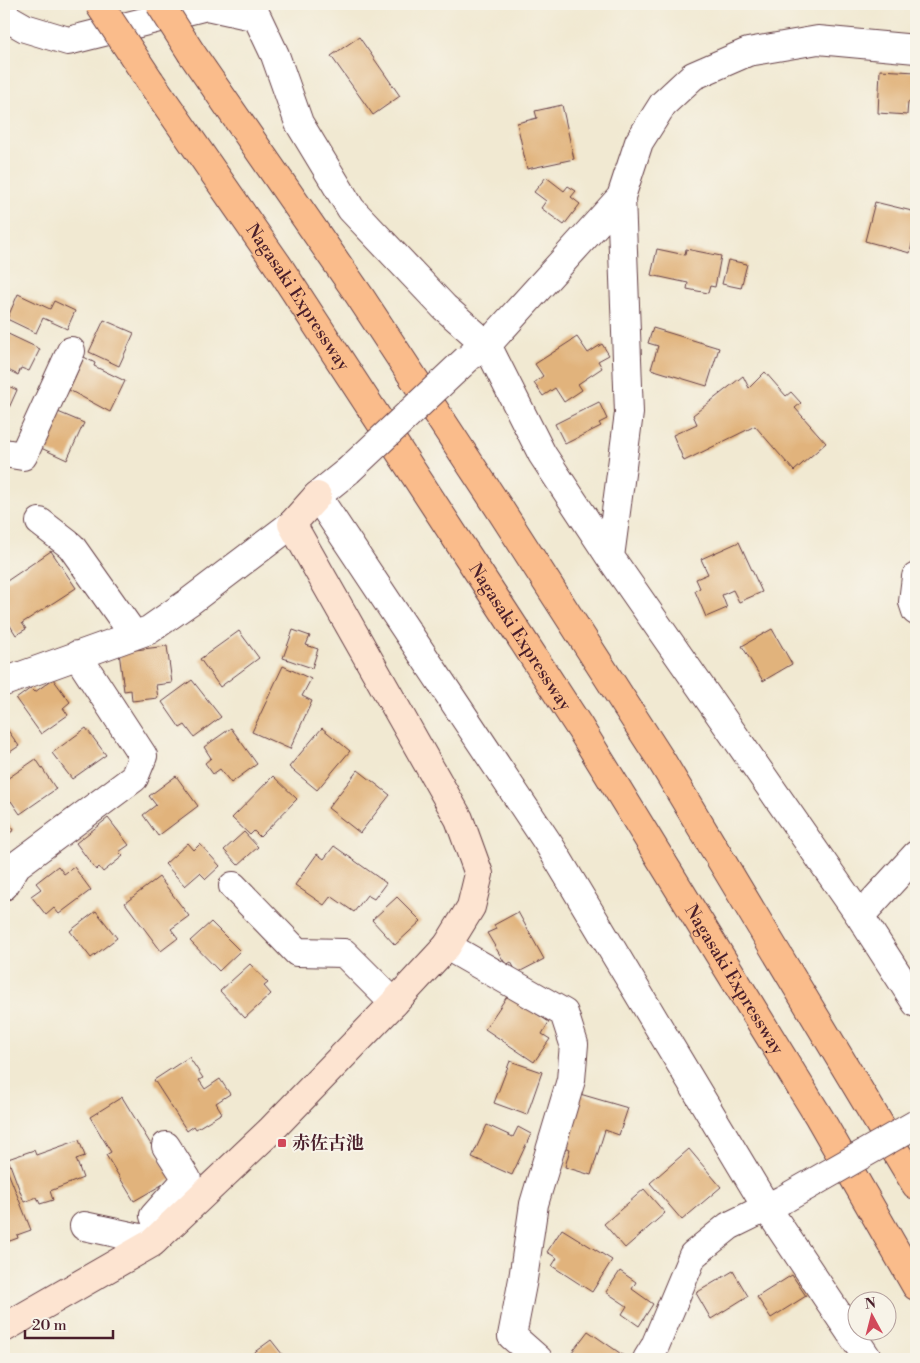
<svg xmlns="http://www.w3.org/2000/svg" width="920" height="1363" font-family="'Libre Bodoni','Noto Serif JP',serif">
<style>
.building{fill:#e1b37c}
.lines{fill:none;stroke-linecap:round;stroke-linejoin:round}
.street-casing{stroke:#633d44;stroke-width:30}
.secondary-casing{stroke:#633d44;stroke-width:30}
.highway-casing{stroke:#633d44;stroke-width:30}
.street{stroke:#fff;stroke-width:28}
.secondary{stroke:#fde4d1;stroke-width:28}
.highway{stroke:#fabc8b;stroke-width:28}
.street-bridge-casing{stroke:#633d44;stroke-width:30;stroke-linecap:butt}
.highway-bridge-casing{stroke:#633d44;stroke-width:30;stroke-linecap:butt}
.street-bridge{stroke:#fff;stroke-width:28}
.highway-bridge{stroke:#fabc8b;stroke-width:28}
.poi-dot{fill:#d1495b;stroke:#f7f3e8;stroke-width:2}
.labels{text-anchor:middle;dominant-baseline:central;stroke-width:4;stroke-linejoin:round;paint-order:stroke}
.street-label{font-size:18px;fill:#4a1f2b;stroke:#f7f3e8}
.poi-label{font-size:18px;font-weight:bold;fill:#4a1f2b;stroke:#f7f3e8;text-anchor:start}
</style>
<rect width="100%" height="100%" fill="#f7f3e8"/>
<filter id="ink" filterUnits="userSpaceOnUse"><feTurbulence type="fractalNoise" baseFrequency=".02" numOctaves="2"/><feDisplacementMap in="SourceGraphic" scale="10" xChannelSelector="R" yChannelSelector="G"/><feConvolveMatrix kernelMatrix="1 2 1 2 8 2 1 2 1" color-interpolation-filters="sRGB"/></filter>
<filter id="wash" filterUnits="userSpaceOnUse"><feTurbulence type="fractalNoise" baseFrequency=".0096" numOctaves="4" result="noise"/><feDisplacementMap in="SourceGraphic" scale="20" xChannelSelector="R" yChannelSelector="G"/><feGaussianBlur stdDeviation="1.12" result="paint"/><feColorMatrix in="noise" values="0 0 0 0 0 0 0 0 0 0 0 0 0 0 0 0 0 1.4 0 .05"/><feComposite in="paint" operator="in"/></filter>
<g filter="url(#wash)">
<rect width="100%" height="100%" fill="#f1e9d2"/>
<g id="blocks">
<!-- building -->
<path class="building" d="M359,37l41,59 -27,19 -42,-59z
M880,70l36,2v30h-8l-1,13 -29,-2z
M562,105l12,54 -47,10 -10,-46 20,-5 -2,-7z
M546,177l18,14 4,-5 8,5 -5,6 9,7 -16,21 -23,-17 5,-7 -12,-9z
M875,202l41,10v13l-6,28 -45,-12z
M657,249l28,6 1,-6 35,7 -6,31 -5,-1 -2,7 -21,-4 1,-6 -37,-8z
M728,260l19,4 -6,24 -19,-4z
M18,294l32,15 4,-8 21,10 -8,18 -24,-11 -7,15 -29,-14z
M104,320l30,13 -15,33 -30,-14z
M653,328l66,20 -12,38 -56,-17 7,-23 -10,-3z
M4,332l36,17 -11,22 -8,-3 -3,7 -14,-7z
M577,337l11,16 14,-9 7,11 -11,6 4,7 -24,16 4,6 -18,12 -9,-14 -12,8 -9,-13 9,-7 -8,-12z
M84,357l11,6 -1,3 31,15 -15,31 -41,-22z
M765,372l21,24 5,-4 10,11 -6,5 31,35 -32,28 -39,-45 -71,35 -11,-26 24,-11 -4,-9 50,-39 6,12z
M4,384l13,6 -13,29z
M599,402l8,17 -8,4 2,3 -36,18 -10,-20z
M58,412l26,11 -17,37 -26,-12z
M739,542l23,50 -23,10 -6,-12 -11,5 5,13 -21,9 -11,-26 5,-3 -4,-9 12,-5 -7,-15z
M51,551l25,37 -54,35 4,6 -10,6 -12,-19v-33z
M772,629l20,35 -29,17 -21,-35z
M293,630l17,6 -4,9 12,4 -6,19 -29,-10z
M239,631l20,27 -39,29 -20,-28z
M167,646l5,37 -16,2 2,13 -26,3 -1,-11 -7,1 -5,-39z
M283,666l28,13 -9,17 10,5 -22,48 -38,-17z
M53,679l17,23 -7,6 5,7 -27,19 -25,-35 15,-11 4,4z
M192,680l29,37 -27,20 -9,-12 -5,3 -18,-26z
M4,725l15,21 -15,10z
M86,728l20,27 -34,24 -20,-26z
M231,728l26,36 -26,19 -11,-14 -7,5 -8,-11 6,-5 -7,-11z
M322,728l28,23 -33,39 -28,-23z
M36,759l20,30 -36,25 -9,-13 -6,3 -1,-1v-22z
M358,770l32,25 -30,38 -32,-25z
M176,776l22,30 -40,30 -15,-21 13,-10 -7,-9z
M273,776l24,23 -37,38 -6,-6 -4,4 -18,-17z
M4,816l10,14 -10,7z
M108,818l21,27 -10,7 4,4 -20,16 -4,-5 -3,3 -20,-27z
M244,832l14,15 -20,18 -14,-15z
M188,843l6,7 6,-6 20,22 -14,13 -6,-6 -15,13 -20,-22z
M334,846l52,37 -12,16 -7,-4 -13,17 -23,-16 -7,9 -29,-20 22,-31 7,5z
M58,866l6,8 10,-7 17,23 -32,24 -5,-6 -8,7 -15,-19 10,-7 -5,-6z
M159,877l30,39 -18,13 7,9 -17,13 -36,-48z
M397,897l24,24 -26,24 -23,-25z
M96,911l21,27 -26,20 -21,-27z
M518,912l26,47 -27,14 -6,-11 -5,3 -19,-32 9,-4 -2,-4z
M211,922l29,29 -21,20 -29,-30z
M250,964l18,19 -4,3 7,8 -26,24 -25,-27z
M508,995l41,27 -7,12 8,5 -16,23 -49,-33z
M189,1057l14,21 -4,2 6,9 15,-10 10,15 -14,9 6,10 -26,16 -2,-3 -7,5 -33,-51z
M510,1061l32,11 -15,43 -33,-12z
M580,1094l48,14 -9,27 -14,-5 -14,45 -26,-8 5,-18 -7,-2z
M122,1097l50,82 -38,22 -28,-46 5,-3 -21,-35z
M487,1125l26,12 5,-10 13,7 -19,41 -40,-18z
M79,1140l6,16 -9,3 7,19 -33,13 3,9 -13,4 -3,-7 -13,5 -16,-43 26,-9 2,5z
M689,1149l32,38 -39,33 -32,-37z
M4,1162l27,68 -14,5 1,3 -14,5z
M644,1189l21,24 -40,35 -21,-24z
M562,1229l50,31 -20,32 -40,-26 5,-8 -10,-6z
M620,1271l16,11 -4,7 21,15 -14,22 -17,-12 5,-8 -21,-14z
M733,1271l15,25 -37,23 -15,-26z
M792,1275l14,21 -35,22 -14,-21z
M588,1331l39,27 -2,1h-42l-11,-7z
M271,1340l15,19h-41z"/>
</g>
</g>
<g filter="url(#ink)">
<use href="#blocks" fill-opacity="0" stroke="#633d44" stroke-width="1"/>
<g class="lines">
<!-- street casing -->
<g class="street-casing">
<path id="street" d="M4,16l21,12 43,13 139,-35 50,11 18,38 24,68 52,86 93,98 43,38 55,109 68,103 250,359
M472,355l15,-10 134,-148 18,-55 24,-38 30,-28 55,-24 70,-12 98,9
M4,453l19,3 48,-105
M348,471l-31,25 233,350 217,362 101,151
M40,522l31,24 63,89
M610,557l19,-144 -8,-216
M916,577l-3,25 3,9
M4,682l145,-52 40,-28 103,-78
M916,855l-56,61 56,87
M4,886l13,-21 117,-87 9,-22 -66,-101
M233,886l64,66 47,1 50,50
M447,946l117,67 10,31 -3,36 -37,124 -11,75 -11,57 26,23
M84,1226l70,15
M161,1234l-7,-18 33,-37 -21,-33
M647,1359l8,-13 38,-91 36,-29 53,-26"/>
</g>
<!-- secondary casing -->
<g class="secondary-casing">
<path id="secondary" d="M4,1328l148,-85 118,-112 124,-128 53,-57 24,-39 8,-33 -20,-55 -167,-295 25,-28"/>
</g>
<!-- highway casing -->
<g class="highway-casing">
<g id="highway">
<path d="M192,54l167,241 142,216 160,249 255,425"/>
<path id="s1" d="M150,81l127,183 303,464 239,389 97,169"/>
</g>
</g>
<!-- street -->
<use href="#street" class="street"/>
<!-- secondary -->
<use href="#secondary" class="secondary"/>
<!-- highway -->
<use href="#highway" class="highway"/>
<!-- street-bridge casing -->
<g class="street-bridge-casing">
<path id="street-bridge" d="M348,471l119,-112
M786,1198l130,-74"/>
</g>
<!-- highway-bridge casing -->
<g class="highway-bridge-casing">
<path id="highway-bridge" d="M99,4l51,77
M160,4l32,50"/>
</g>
<!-- street-bridge -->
<use href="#street-bridge" class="street-bridge"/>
<!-- highway-bridge -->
<use href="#highway-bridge" class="highway-bridge"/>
</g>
</g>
<!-- markers -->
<rect class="poi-dot" x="277" y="1138" width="10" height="10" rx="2.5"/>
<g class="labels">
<!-- street labels -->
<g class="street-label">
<text stroke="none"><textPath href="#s1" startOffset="262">Nagasaki Expressway</textPath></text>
<text stroke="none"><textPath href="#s1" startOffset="668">Nagasaki Expressway</textPath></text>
<text stroke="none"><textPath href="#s1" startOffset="1072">Nagasaki Expressway</textPath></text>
</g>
<!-- poi labels -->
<g class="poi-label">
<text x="292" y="1143">赤佐古池</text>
</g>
</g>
<!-- margin -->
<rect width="920" height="1363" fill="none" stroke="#f7f3e8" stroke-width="20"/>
<!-- north arrow -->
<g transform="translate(872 1316) rotate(353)"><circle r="24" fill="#f7f3e8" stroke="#b29e9c"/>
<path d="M0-4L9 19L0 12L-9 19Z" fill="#d1495b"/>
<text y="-8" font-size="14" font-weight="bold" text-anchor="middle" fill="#4a1f2b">N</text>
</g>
<!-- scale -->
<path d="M25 1330v8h88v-8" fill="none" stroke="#4a1f2b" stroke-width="2.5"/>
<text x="32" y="1330" font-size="15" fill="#4a1f2b" stroke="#f7f3e8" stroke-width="4" paint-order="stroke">20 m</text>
</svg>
